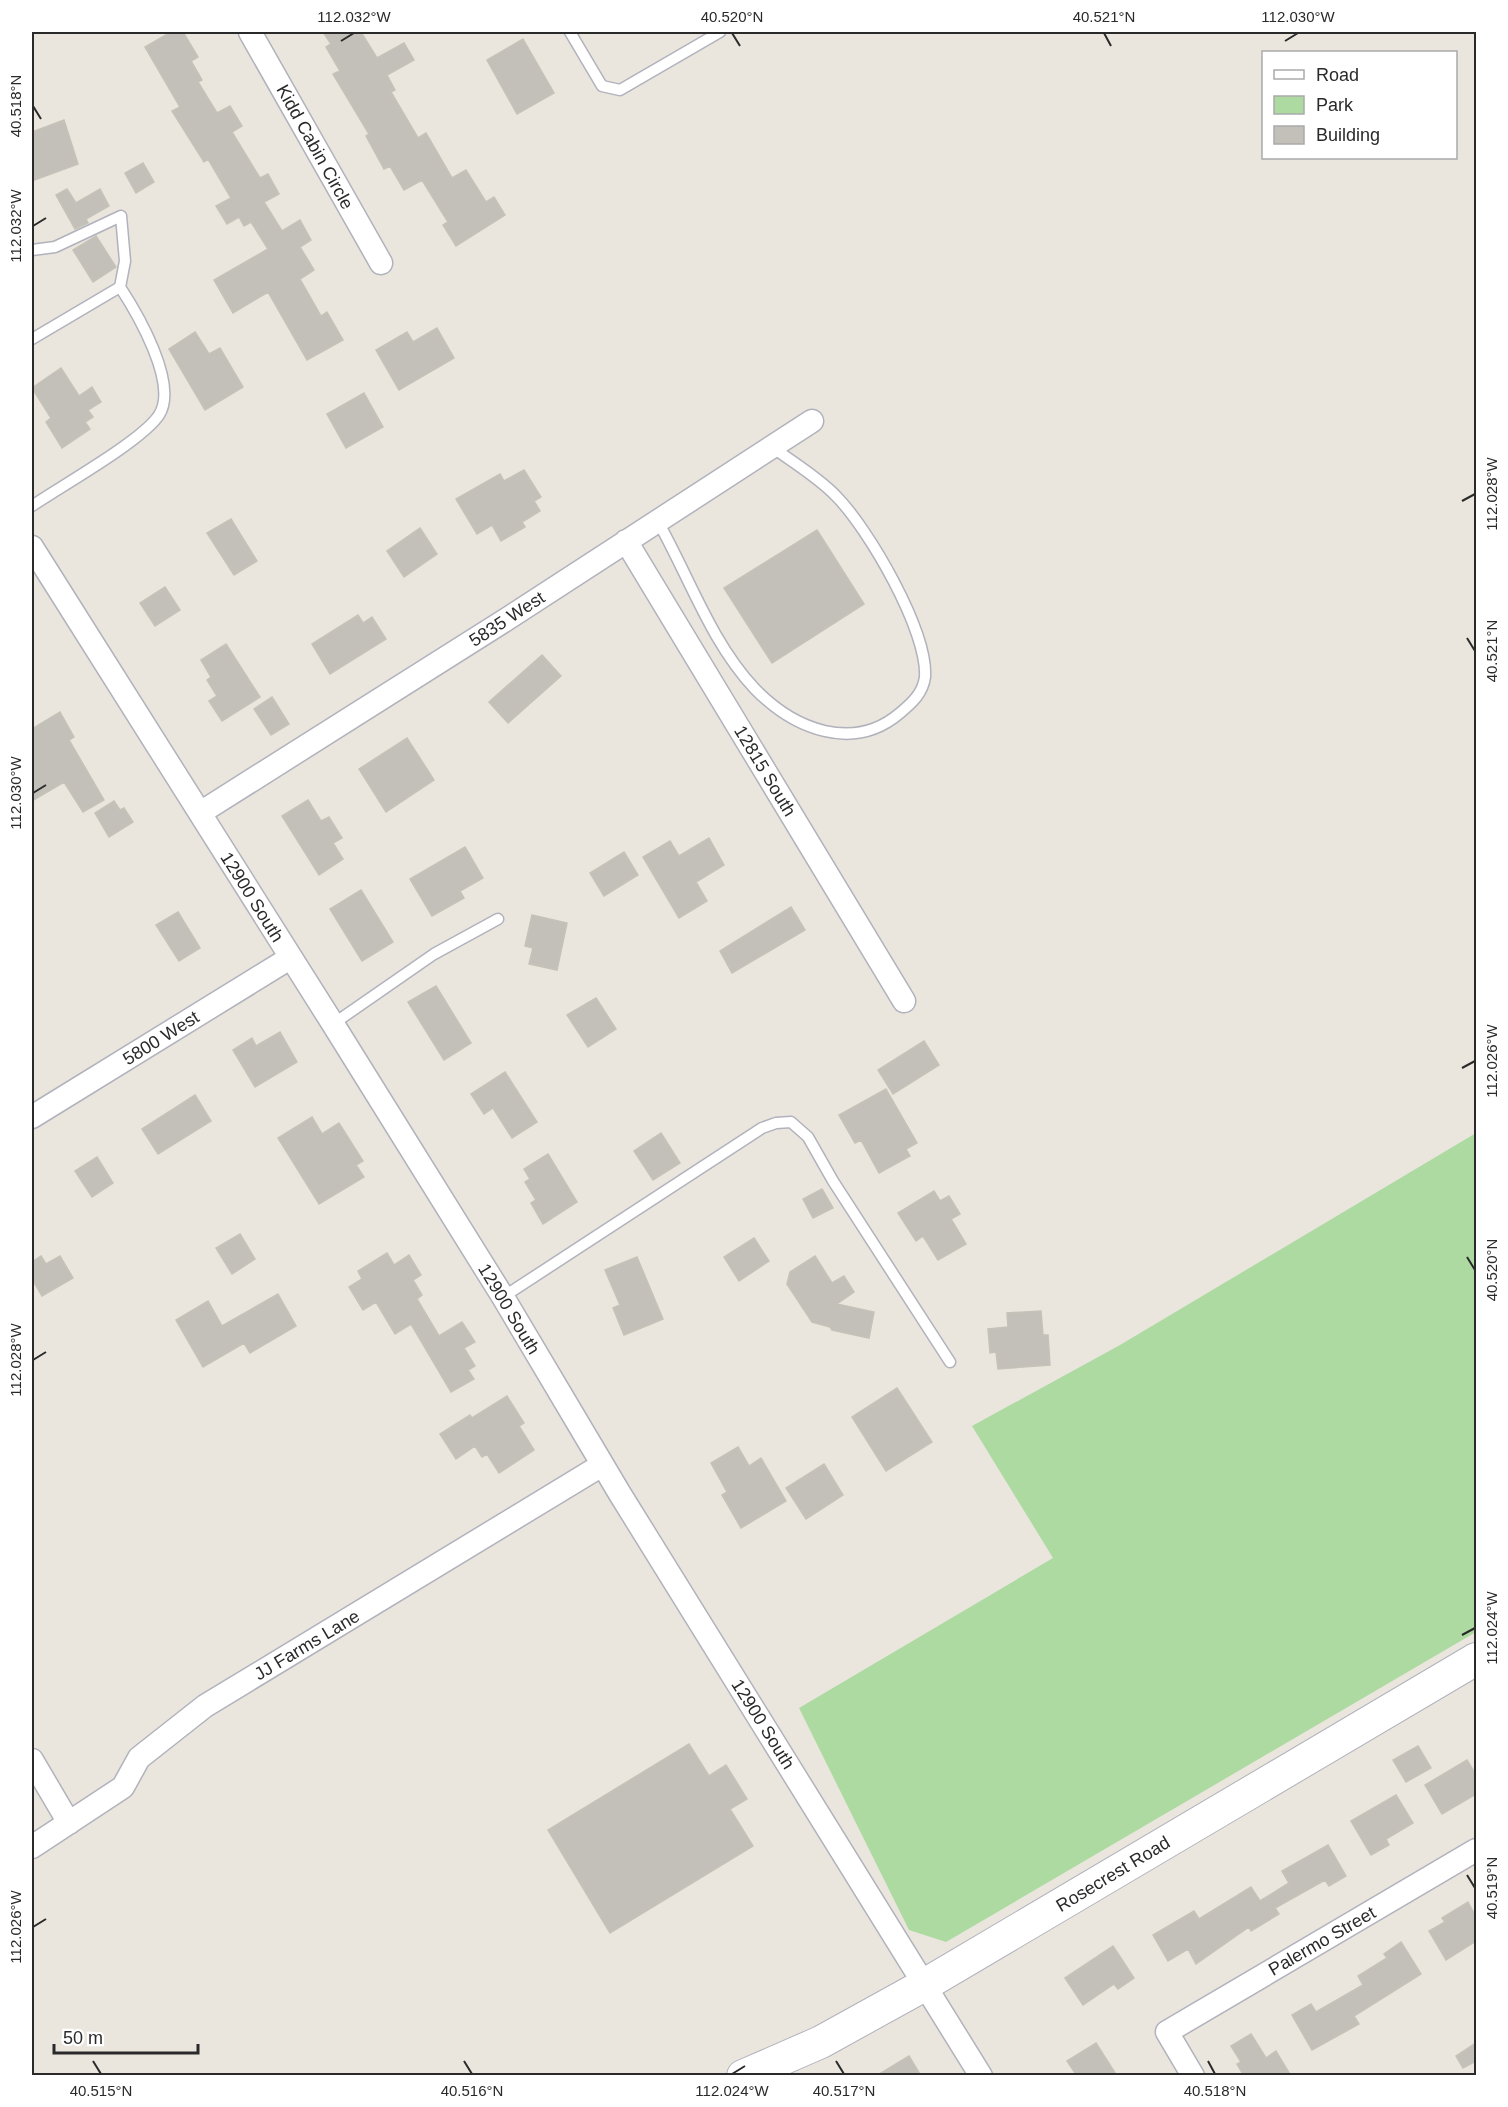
<svg xmlns="http://www.w3.org/2000/svg" width="1508" height="2107" font-family="Arial,sans-serif">
<style>
.green{fill:#addaa1}
.building{fill:#c3c0b9;stroke:#c5c2b7;stroke-width:1.5}
.lines{fill:none;stroke-linecap:round;stroke-linejoin:round}
.lane-casing{stroke:#b1b2bc;stroke-width:13}
.street-casing{stroke:#b1b2bc;stroke-width:25}
.secondary-casing{stroke:#b1b2bc;stroke-width:34}
.lane{stroke:#fff;stroke-width:10}
.street{stroke:#fff;stroke-width:22}
.secondary{stroke:#fff;stroke-width:32}
.ticks{fill:none;stroke:#2a2a2a;stroke-width:2}
.labels{text-anchor:middle;dominant-baseline:central;stroke-width:5;stroke-linejoin:round;paint-order:stroke}
.street-label{font-size:18px;fill:#2a2a2a;stroke:#fff}
.neatline{fill:none;stroke:#2a2a2a;stroke-width:2}
.ticks-label{font-size:15px;text-anchor:middle;fill:#2a2a2a}
</style>
<rect width="100%" height="100%" fill="#eae6de"/>
<!-- green -->
<path class="green" d="M1476,1133v499l-530,310 -37,-12 -110,-222 254,-150 -81,-132 148,-81z"/>
<!-- building -->
<path class="building" d="M171,32h12l15,25 -7,4 11,19 -4,2 19,31 13,-7 12,20 -10,6 28,46 8,-4 11,20 -15,8 18,29 18,-11 11,20 -11,7 14,23 -14,9 21,37 6,-4 16,28 -36,20 -39,-68 -35,21 -19,-33 54,-31 -17,-27 -7,4 -5,-9 -12,7 -11,-18 15,-8 -23,-39 -4,3 -32,-51 8,-4 -35,-60z
M323,32h38l16,26 27,-15 10,17 -27,15 8,15 -4,2 27,46 8,-5 26,45 14,-8 20,32 8,-5 11,18 -49,31 -13,-21 5,-3 -26,-42 -18,10 -14,-24 -6,3 -18,-33 3,-2 -36,-60 7,-3 -14,-24 5,-3z
M523,39l31,54 -37,21 -30,-54z
M64,120l14,44 -46,17v-49z
M143,163l11,19 -18,11 -11,-20z
M67,189l9,14 24,-14 9,17 -23,13 2,4 -13,6 -19,-34z
M96,236l20,31 -23,15 -20,-32z
M437,328l17,30 -55,32 -23,-40 31,-18 6,10z
M195,332l14,22 11,-6 23,39 -38,23 -36,-61z
M61,368l18,28 13,-9 9,15 -13,8 5,7 -8,5 5,7 -28,19 -16,-26 5,-4 -19,-30z
M364,393l19,34 -37,21 -19,-34z
M524,470l17,27 -7,4 6,10 -18,11 3,5 -24,14 -9,-16 -15,9 -21,-35 44,-25 4,7z
M231,519l26,42 -23,14 -27,-42z
M420,528l17,26 -33,23 -17,-26z
M817,530l47,74 -92,59 -48,-75z
M165,587l15,23 -25,16 -15,-23z
M358,615l5,8 9,-6 14,22 -56,35 -18,-30z
M226,644l34,53 -38,24 -13,-20 8,-5 -10,-16 4,-3 -10,-17z
M542,655l19,21 -53,47 -19,-21z
M272,697l17,27 -18,11 -17,-26z
M60,712l14,25 -5,3 35,60 -21,12 -19,-30 -32,19v-72z
M407,738l27,42 -48,32 -27,-43z
M308,800l13,21 8,-4 13,21 -9,5 10,16 -24,16 -37,-59z
M114,801l6,9 4,-2 9,14 -24,15 -14,-24z
M709,838l15,27 -28,17 11,19 -28,17 -36,-61 27,-16 9,15z
M465,847l18,31 -23,13 4,7 -32,18 -22,-37z
M624,852l14,23 -34,21 -14,-23z
M361,890l32,52 -31,19 -32,-52z
M791,907l14,23 -73,43 -12,-22z
M178,912l22,36 -21,13 -23,-36z
M532,915l35,8 -10,47 -28,-6 4,-16 -8,-2z
M436,986l35,57 -27,17 -36,-58z
M596,998l20,31 -28,18 -21,-32z
M280,1032l17,30 -42,25 -22,-37 19,-12 4,8z
M924,1041l15,24 -46,29 -15,-24z
M505,1072l32,50 -25,16 -19,-30 -9,6 -13,-20z
M886,1089l31,54 -11,6 4,7 -31,17 -18,-33 -6,3 -16,-28z
M195,1095l16,26 -53,33 -16,-25z
M312,1117l10,17 17,-11 24,38 -7,4 8,12 -45,27 -41,-66z
M661,1133l19,30 -27,17 -19,-29z
M548,1154l29,48 -34,22 -12,-21 5,-3 -11,-18 5,-3 -6,-10z
M97,1157l16,26 -21,14 -17,-26z
M822,1189l11,19 -20,10 -10,-19z
M934,1191l6,10 9,-5 11,18 -9,5 15,25 -28,16 -15,-24 -7,5 -18,-28z
M240,1234l15,25 -23,15 -16,-26z
M754,1238l15,23 -30,20 -15,-24z
M387,1253l7,12 15,-10 12,20 -8,5 9,15 -5,4 22,37 23,-14 13,20 -11,6 11,18 -7,4 6,9 -23,13 -40,-68 -16,10 -19,-32 -13,8 -14,-23 13,-8 -4,-8z
M41,1256l5,8 14,-8 13,22 -31,18 -10,-17v-17z
M815,1256l17,27 12,-7 10,16 -17,12 37,8 -5,26 -37,-8 -2,-3 -18,-5 -25,-38 3,-12z
M637,1257l26,62 -39,16 -11,-27 7,-3 -15,-35z
M278,1294l18,32 -46,27 -6,-10 -41,24 -27,-47 32,-19 14,25z
M1041,1311l2,24h5l2,30 -52,4 -2,-17 -6,1 -2,-24 20,-2 -1,-14z
M897,1388l35,54 -46,29 -34,-54z
M507,1396l17,27 -5,3 15,24 -35,23 -12,-19 -5,3 -7,-11 -19,13 -16,-25 30,-19 2,3z
M738,1447l11,19 12,-8 25,43 -45,27 -19,-33 5,-3 -16,-29z
M824,1464l19,31 -37,24 -20,-31z
M689,1744l20,32 17,-11 21,34 -17,10 23,37 -143,87 -62,-103z
M1418,1746l13,22 -25,14 -13,-22z
M1467,1760l9,15v19l-34,20 -17,-29z
M1396,1795l17,28 -27,16 3,6 -18,10 -20,-34z
M1328,1845l18,31 -17,10 -4,-6 -50,28 4,6 -28,17 -2,-4 -53,37 -8,-15 -20,12 -15,-26 41,-24 5,8 52,-32 9,14 29,-18 -7,-12z
M1468,1902l8,15v24l-30,19 -17,-29 16,-9 -3,-4z
M1401,1942l20,32 -67,42 5,8 -47,26 -20,-35 19,-11 5,8 47,-27 -5,-9 29,-18 -3,-4z
M1113,1946l21,32 -16,11 -4,-5 -31,21 -18,-27z
M1251,2034l15,24 10,-7 15,25h-47l-7,-12 4,-2 -10,-16z
M1096,2043l21,33h-40l-10,-15z
M1476,2043v18l-13,7 -7,-12z
M909,2056l12,20h-45z"/>
<g class="lines">
<!-- lane casing -->
<g class="lane-casing">
<path id="lane" d="M570,32l32,54 18,4 100,-58
M32,250l23,-3 66,-31 4,45 -5,26 -88,52
M32,506c29,-20 110,-65 127,-91 20,-31 -22,-102 -39,-128
M657,520c32,56 53,121 98,169 39,40 98,64 145,24 12,-10 23,-20 25,-36 3,-46 -57,-149 -89,-181 -18,-19 -44,-34 -65,-50
M333,1024l101,-70 64,-35
M503,1297l259,-169 14,-5 15,-1 17,15 25,44 117,181"/>
</g>
<!-- street casing -->
<g class="street-casing">
<path id="street" d="M250,32l131,231
M626,541l278,460
M32,547l301,477 170,273 117,197 361,582
M200,813l307,-194 305,-198
M32,1117l258,-159
M32,1760l37,63
M32,1847l91,-60 16,-29 66,-52 397,-241
M1193,2076l-26,-44 309,-182"/>
</g>
<!-- secondary casing -->
<g class="secondary-casing">
<path id="secondary" d="M743,2076l78,-34 105,-58 550,-325"/>
</g>
<!-- lane -->
<use href="#lane" class="lane"/>
<!-- street -->
<use href="#street" class="street"/>
<!-- secondary -->
<use href="#secondary" class="secondary"/>
</g>
<!-- ticks -->
<path class="ticks" d="M732,33l8,13M1104,33l7,13M341,41l13,-8M1285,41l13,-8M33,106l8,13M33,226l13,-8M1462,501l13,-7M1467,638l8,13M33,793l13,-8M1462,1068l13,-7M1467,1257l8,13M33,1360l13,-8M1462,1635l13,-7M1467,1875l8,13M33,1927l13,-8M93,2061l8,13M464,2061l8,13M836,2061l8,13M1208,2061l7,13M732,2074l13,-8"/>
<g class="labels">
<!-- street labels -->
<g class="street-label">
<text transform="translate(315 147) rotate(61)">Kidd Cabin Circle</text>
<text transform="translate(507 619) rotate(-33)">5835 West</text>
<text transform="translate(765 771) rotate(59)">12815 South</text>
<text transform="translate(252 897) rotate(58)">12900 South</text>
<text transform="translate(161 1038) rotate(-32)">5800 West</text>
<text transform="translate(509 1309) rotate(59)">12900 South</text>
<text transform="translate(307 1645) rotate(-31)">JJ Farms Lane</text>
<text transform="translate(763 1724) rotate(58)">12900 South</text>
<text transform="translate(1113 1874) rotate(-31)">Rosecrest Road</text>
<text transform="translate(1322 1941) rotate(-30)">Palermo Street</text>
</g>
</g>
<!-- border -->
<rect width="1508" height="2107" fill="none" stroke="#ffffff" stroke-width="66"/>
<!-- legend -->
<rect x="1262" y="51" width="195" height="108" fill="#ffffff" stroke="#aaaaaa" stroke-width="1.5"/>
<rect x="1274" y="70" width="30" height="9" fill="#ffffff" stroke="#aaaaaa" stroke-width="1.5"/>
<text x="1316" y="81" font-size="18" fill="#2a2a2a">Road</text>
<rect x="1274" y="96" width="30" height="18" fill="#addaa1" stroke="#aaaaaa" stroke-width="1.5"/>
<text x="1316" y="111" font-size="18" fill="#2a2a2a">Park</text>
<rect x="1274" y="126" width="30" height="18" fill="#c3c0b9" stroke="#aaaaaa" stroke-width="1.5"/>
<text x="1316" y="141" font-size="18" fill="#2a2a2a">Building</text>
<!-- scale -->
<path d="M54 2044v9h144v-9" fill="none" stroke="#2a2a2a" stroke-width="3"/>
<text x="63" y="2044" font-size="18" fill="#2a2a2a" stroke="#ffffff" stroke-width="4.5" paint-order="stroke">50 m</text>
<rect x="33" y="33" width="1442" height="2041" class="neatline"/>
<g class="ticks-label">
<text x="354" y="22">112.032°W</text>
<text x="732" y="22">40.520°N</text>
<text x="1104" y="22">40.521°N</text>
<text x="1298" y="22">112.030°W</text>
<text transform="translate(16 106) rotate(-90)" y="5">40.518°N</text>
<text transform="translate(16 226) rotate(-90)" y="5">112.032°W</text>
<text transform="translate(1492 494) rotate(-90)" y="5">112.028°W</text>
<text transform="translate(1492 651) rotate(-90)" y="5">40.521°N</text>
<text transform="translate(16 793) rotate(-90)" y="5">112.030°W</text>
<text transform="translate(1492 1061) rotate(-90)" y="5">112.026°W</text>
<text transform="translate(1492 1270) rotate(-90)" y="5">40.520°N</text>
<text transform="translate(16 1360) rotate(-90)" y="5">112.028°W</text>
<text transform="translate(1492 1628) rotate(-90)" y="5">112.024°W</text>
<text transform="translate(1492 1888) rotate(-90)" y="5">40.519°N</text>
<text transform="translate(16 1927) rotate(-90)" y="5">112.026°W</text>
<text x="101" y="2096">40.515°N</text>
<text x="472" y="2096">40.516°N</text>
<text x="732" y="2096">112.024°W</text>
<text x="844" y="2096">40.517°N</text>
<text x="1215" y="2096">40.518°N</text>
</g>
</svg>
